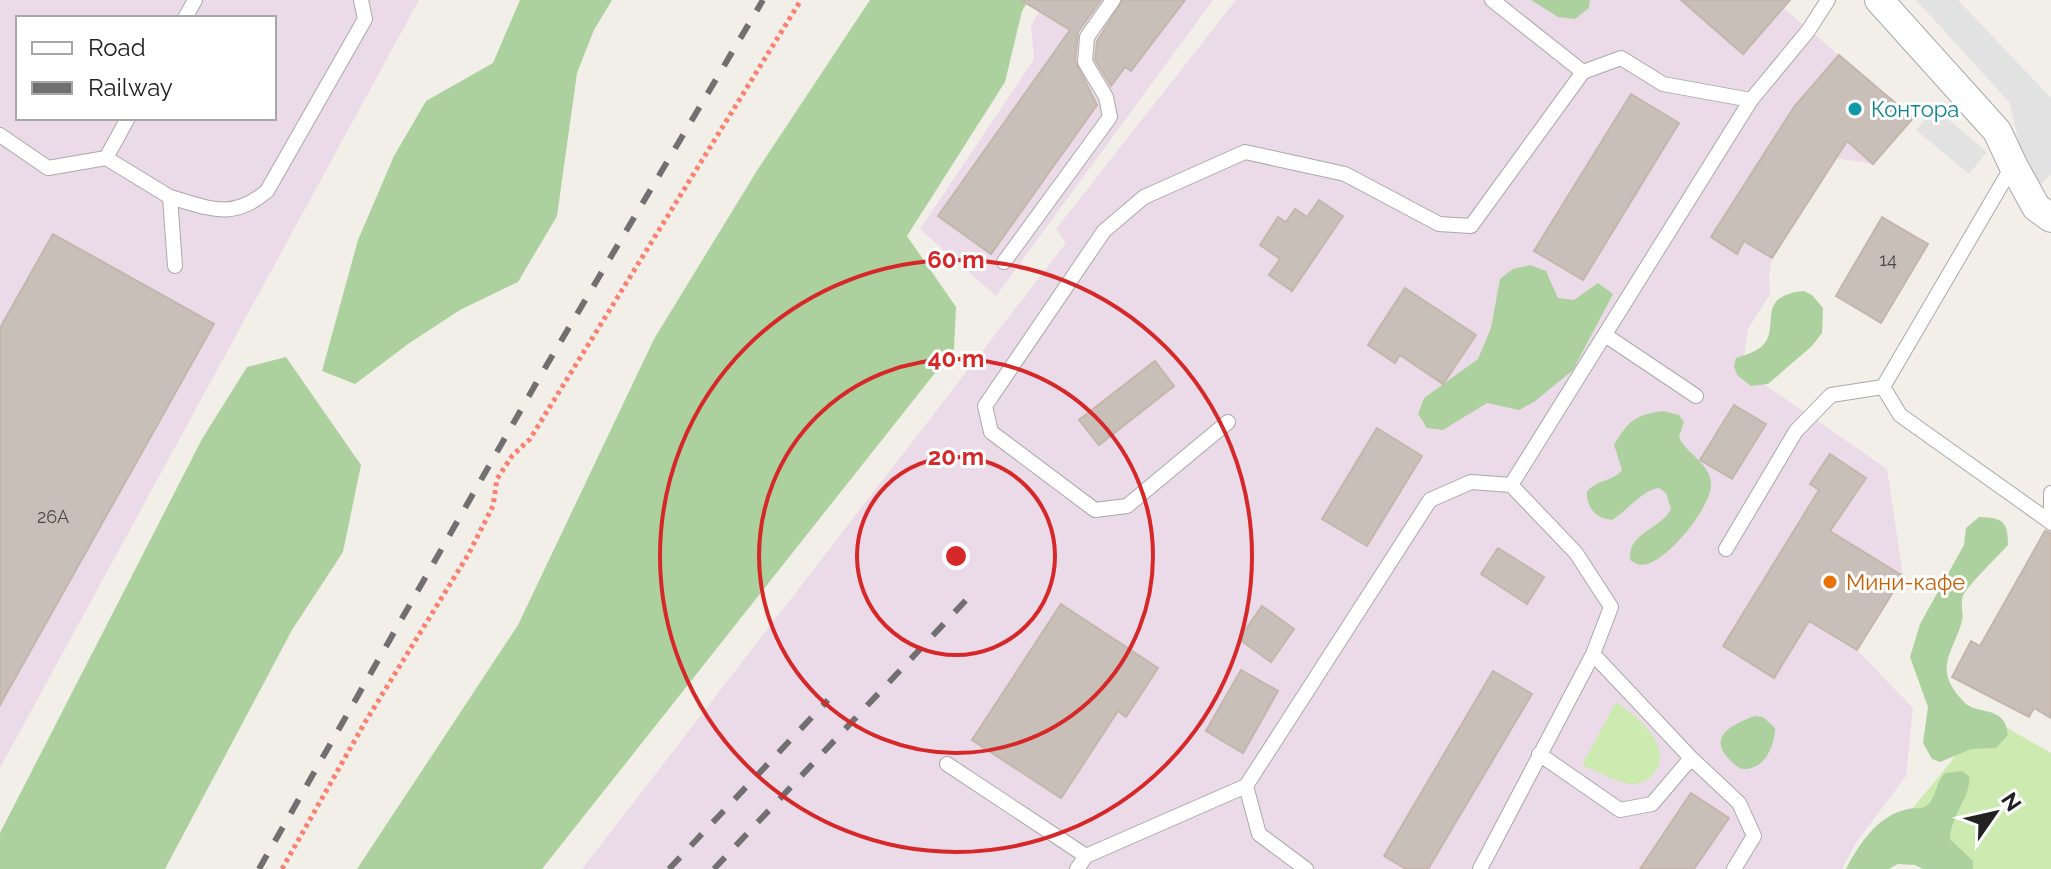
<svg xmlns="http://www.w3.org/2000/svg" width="2051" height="869" font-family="Raleway,sans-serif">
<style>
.industrial{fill:#ebdbe8;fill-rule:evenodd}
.grass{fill:#cdebb0}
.forest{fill:#add19e}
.parking{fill:#e2e2e2}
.building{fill:#c7bfb8;stroke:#c4b6ab;stroke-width:2}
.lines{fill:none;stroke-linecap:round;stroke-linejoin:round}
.lane-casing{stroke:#a9a9a9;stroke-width:16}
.street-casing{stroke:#a9a9a9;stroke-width:30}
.path{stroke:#fa8072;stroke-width:5;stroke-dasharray:4 4;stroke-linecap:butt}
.lane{stroke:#fff;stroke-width:14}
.street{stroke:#fff;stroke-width:28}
.rail{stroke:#707070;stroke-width:6;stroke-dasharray:16 16;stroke-linecap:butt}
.ring{fill:none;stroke:#d62828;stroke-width:4}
.culture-dot{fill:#0f9aa8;stroke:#fff;stroke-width:3}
.food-dot{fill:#e8710a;stroke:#fff;stroke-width:3}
.labels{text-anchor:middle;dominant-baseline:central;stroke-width:6;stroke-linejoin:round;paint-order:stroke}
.number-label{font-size:18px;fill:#4b4948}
.culture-label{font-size:22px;fill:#0d838f;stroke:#fff;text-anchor:start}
.food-label{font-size:22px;fill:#c56008;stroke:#fff;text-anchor:start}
.centre{fill:#d62828;stroke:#fff;stroke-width:4}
.ring-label{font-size:24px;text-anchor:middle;font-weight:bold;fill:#d62828;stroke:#fff;stroke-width:6;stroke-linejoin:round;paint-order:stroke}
</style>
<rect width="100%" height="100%" fill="#f2efe9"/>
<!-- industrial -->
<path class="industrial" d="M0,0h419l-419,768zM18,18h256v100h-256z
M1046,0h167l-217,296 -76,-67 114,-170 -3,-33z
M1236,0h538l139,118 -40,46 -37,-6 -64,100 -3,17 1,19 -22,35 -6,40 145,100 16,107 -46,74 56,58 -7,68 -50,67 -14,26h-1260l484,-626 -10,-14z"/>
<!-- grass -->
<path class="grass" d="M1616,702c23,15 61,47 36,74 -6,5 -15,9 -23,8 -15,-3 -32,-13 -47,-19z
M1983,714l68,39v116h-121l-36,-38 56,-68z"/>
<!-- forest -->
<path class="forest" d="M520,0h92l-18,30 -17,43 -20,143 -39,66 -58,28 -52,34 -53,40 -33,-13 36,-131 36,-84 32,-55 67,-38z
M870,0h159l-7,11 -17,71 -98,154 49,71 -2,42 -412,520h-185l161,-244 136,-286 104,-170z
M1531,0h59l-1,8 -14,11 -17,-2z
M1530,265l16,6 12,27 16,2 24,-17 15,11 -40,76 -39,32 -15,8 -32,-7 -44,27 -16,-2 -9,-14 6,-16 54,-39 13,-31 9,-49 13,-10z
M1804,291l8,4 11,13 -1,25 -10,13 -44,38 -17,2 -14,-11 -3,-9 2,-8c8,-3 18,-5 25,-11 22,-18 -9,-51 43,-56z
M286,357l75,108 -18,87 -51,78 -127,239h-165v-36l202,-394 45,-72z
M1663,411l16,4 5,7 -5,15c7,17 31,26 32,46 2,22 -42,76 -64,81 -7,2 -11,0 -17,-4 -2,-28 30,-30 41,-51l-5,-16 -7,-5c-17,2 -32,23 -47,32 -15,-1 -26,-12 -25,-28 10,-13 26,-10 35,-22l-8,-25c15,-25 21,-30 49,-34z
M1979,517c23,1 29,3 29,28 -9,10 -42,42 -45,51 -3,8 1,18 -1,25 -9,33 -30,47 1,80 14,16 42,2 45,34l-12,13 -25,1 -31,13 -8,-3 -9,-16 5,-36 -18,-50 10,-33 44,-79 2,-17z
M1755,716l8,1 12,11c0,17 -10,42 -32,41 -6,-1 -11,-7 -15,-11 -21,-23 8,-35 27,-42z
M1962,771l7,5c3,19 -18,39 -19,63l23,22v8h-50l-8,-4 -17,-1 -9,5h-43c13,-25 32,-54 62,-60 6,-2 12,1 18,-3 10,-7 10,-24 19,-33z"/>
<!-- parking -->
<path class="parking" d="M1916,0h42l93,98v76l-13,13 -13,-17 -15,-67z
M1935,108l52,44 -18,22 -53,-44z"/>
<!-- building -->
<path class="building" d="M1021,0h80l-23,32 -3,29 22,44 -106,149 -53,-38 132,-186z
M1123,0h62l-54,71 -6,-4 -14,19 -16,-26 2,-19z
M1681,0h109l-47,54z
M1839,55l74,63 -40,46 -26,-23 -75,117 -28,-17 -7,13 -26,-17 83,-130z
M1631,94l48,29 -96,157 -49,-29z
M1319,200l24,16 -51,75 -23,-16 11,-16 -20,-14 18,-28 8,5 9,-13 12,8z
M1882,217l46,27 -47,79 -45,-27z
M53,234l161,90 -214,381v-377z
M1405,288l71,47 -33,49 -43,-29 -5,8 -27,-18z
M1155,361l19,25 -75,59 -20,-25z
M1734,405l32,19 -34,55 -32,-19z
M1377,428l45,28 -55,90 -45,-27z
M1830,454l36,24 -36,53 73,45 -46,74 -48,-29 -35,57 -51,-32 96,-156 -9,-6z
M2045,531l6,2v185l-17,-10 -5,9 -77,-40 19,-36 9,5z
M1498,548l46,29 -17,27 -46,-30z
M1061,604l97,64 -32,49 -8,-6 -57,87 -89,-58z
M1262,606l32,23 -23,33 -32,-23z
M1241,670l37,21 -35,62 -37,-22z
M1493,671l39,23 -104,175h-22l-22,-13z
M1691,793l38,25 -35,51h-54z"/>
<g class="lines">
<!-- lane casing -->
<g class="lane-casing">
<path id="lane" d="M1492,0l91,72
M185,18l10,-18
M0,135l48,33 58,-10 64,39 5,69
M106,158l22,-40
M170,197c39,11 62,24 97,-6l98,-172 -4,-19
M1004,262l106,-145 -4,-20 -21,-35 2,-25 26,-37
M1605,335l91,61
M1883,387l17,28 149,106
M1228,422l-101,84 -32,4 -104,-78 -6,-26 119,-175 40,-34 101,-45 100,22 94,50 32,2 112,-154 38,-14 42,26 88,16
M2051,493v30
M1726,549l70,-118 35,-36 52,-8 130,-222
M1593,654l98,104 48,45 15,33 -20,33
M1539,754l81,56 32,-6 39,-46
M947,764l139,92
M1246,786l13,48 47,35
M1077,869l9,-13 160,-70 184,-286 41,-18 40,3 240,-385 57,-69 20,-31
M1480,869l113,-215 18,-47 -35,-54 -65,-68"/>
</g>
<!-- street casing -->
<g class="street-casing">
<path id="street" d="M1879,0l118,131 16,34 23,42 15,11"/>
</g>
<!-- path -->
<path class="path" d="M282,869l82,-145 104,-169 25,-49 4,-27 15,-23 18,-17 271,-439"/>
<!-- lane -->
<use href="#lane" class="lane"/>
<!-- street -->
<use href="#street" class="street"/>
<!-- rail -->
<path class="rail" d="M259,869l283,-496 221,-373
M669,869l159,-169
M714,869l254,-271"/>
</g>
<!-- distance rings -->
<g class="ring">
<circle cx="956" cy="556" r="99"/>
<circle cx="956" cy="556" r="197"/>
<circle cx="956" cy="556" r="296"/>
</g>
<!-- markers -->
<circle class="culture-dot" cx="1855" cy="109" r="8"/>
<circle class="food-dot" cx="1830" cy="582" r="8"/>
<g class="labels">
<!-- number labels -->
<g class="number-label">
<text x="1888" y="259">14</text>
<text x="53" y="516">26А</text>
</g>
<!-- culture labels -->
<g class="culture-label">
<text x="1871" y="109">Контора</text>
</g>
<!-- food labels -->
<g class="food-label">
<text x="1846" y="582">Мини-кафе</text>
</g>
</g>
<circle cx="956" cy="556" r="12" class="centre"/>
<g class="ring-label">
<text x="956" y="268">60 m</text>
<text x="956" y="367">40 m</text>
<text x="956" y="465">20 m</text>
</g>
<!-- legend -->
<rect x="16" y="16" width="260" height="104" fill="#ffffff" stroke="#a7a7a7" stroke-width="2"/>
<rect x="32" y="42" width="40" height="12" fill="#ffffff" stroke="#a7a7a7" stroke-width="2"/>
<text x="88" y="56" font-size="24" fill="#222222">Road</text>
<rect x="32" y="82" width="40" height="12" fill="#707070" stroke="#a7a7a7" stroke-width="2"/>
<text x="88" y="96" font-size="24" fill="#222222">Railway</text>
<!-- north arrow -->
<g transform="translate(1995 813) rotate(56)" stroke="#ffffff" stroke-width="6" paint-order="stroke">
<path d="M0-6L14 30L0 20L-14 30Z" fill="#222222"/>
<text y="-12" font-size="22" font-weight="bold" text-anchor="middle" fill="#222222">N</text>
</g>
</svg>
